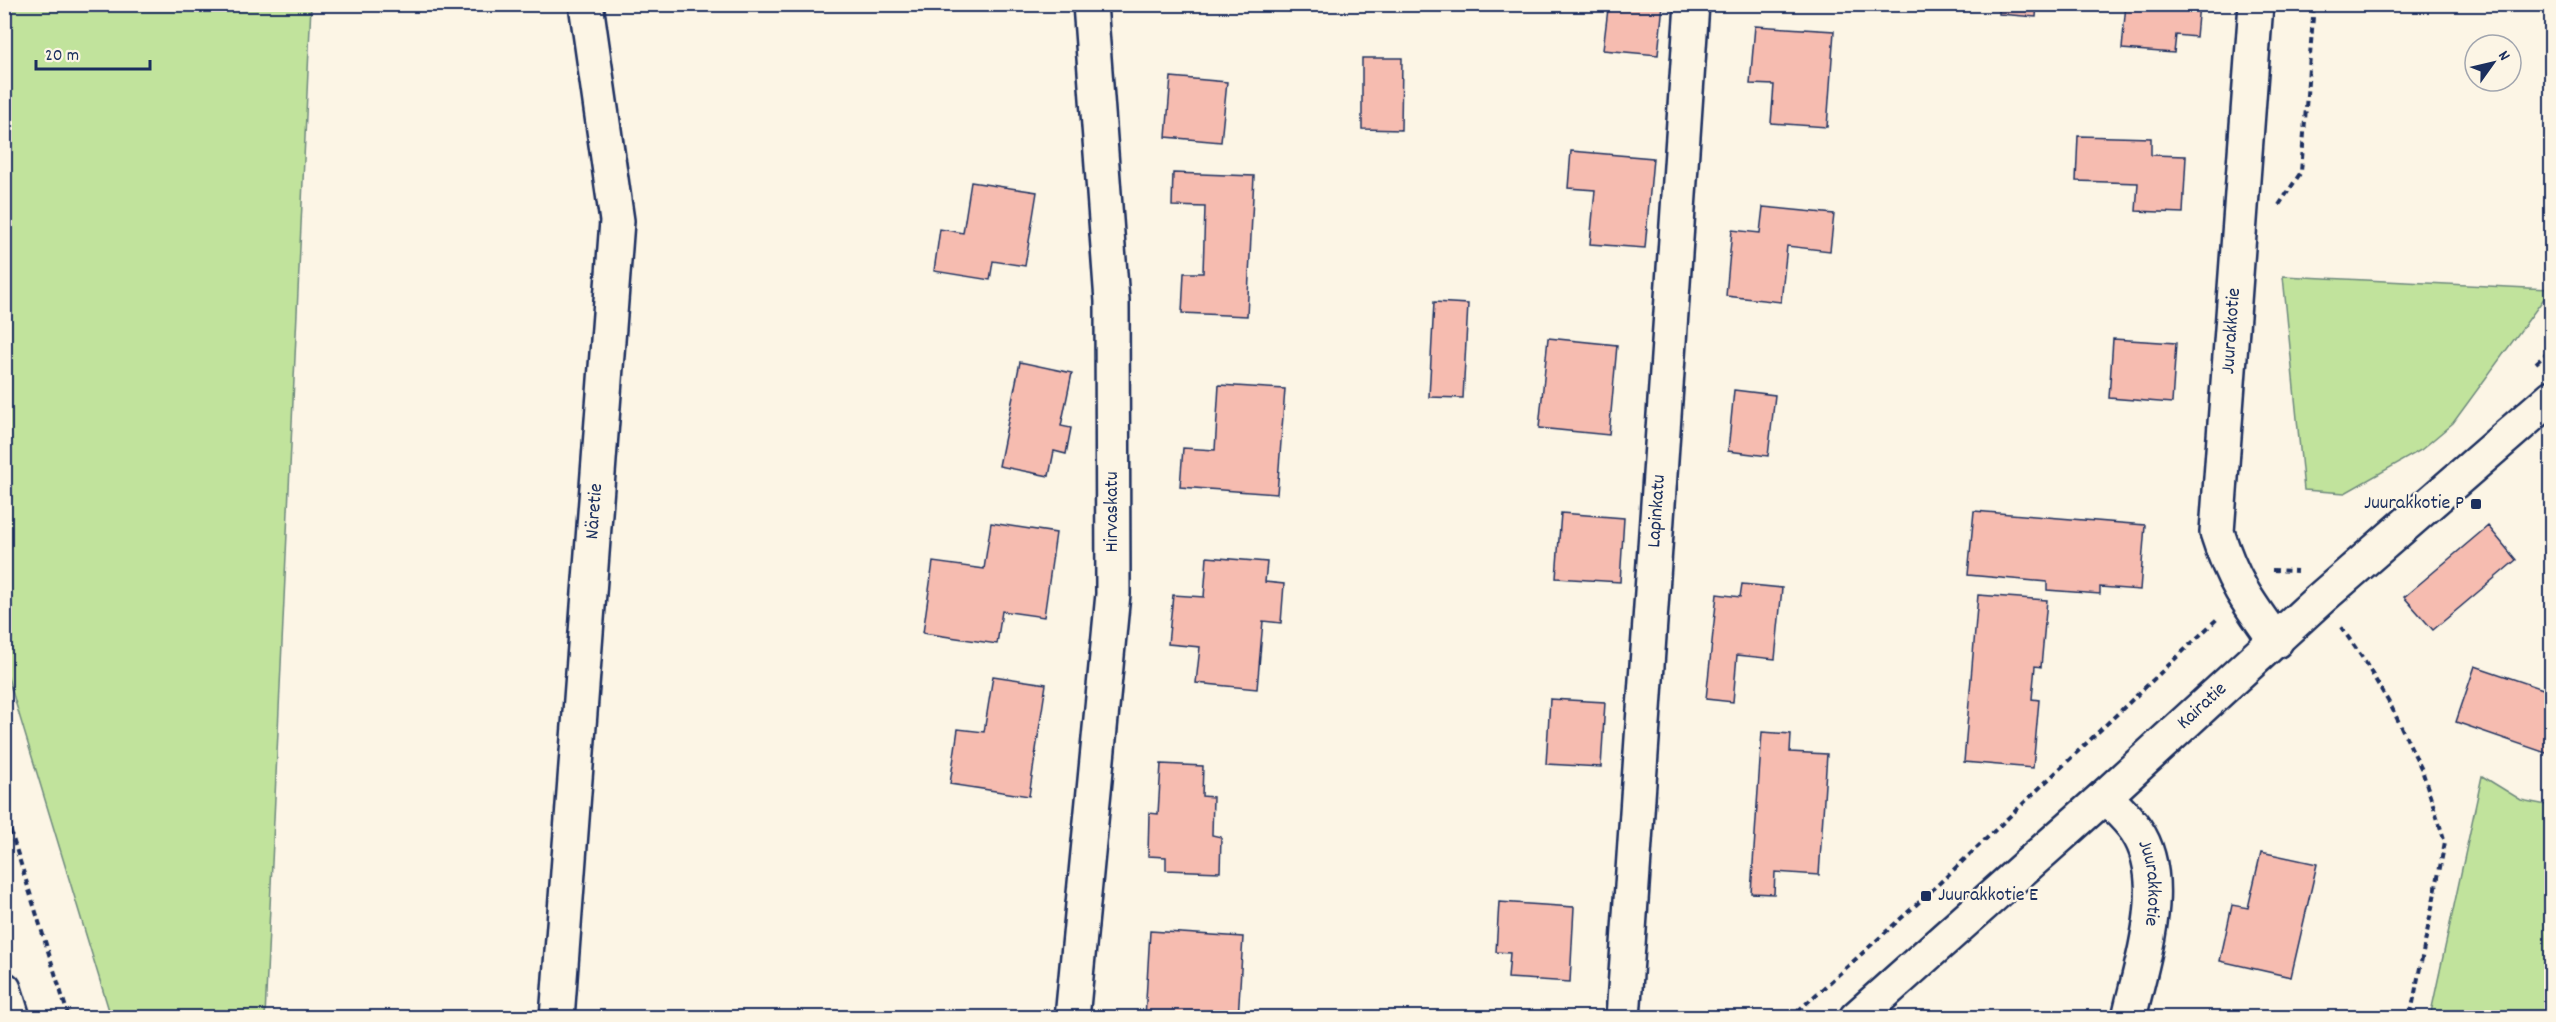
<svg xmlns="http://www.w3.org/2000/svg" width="2556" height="1022" font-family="Dekko,sans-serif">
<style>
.green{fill:#c1e39c;stroke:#6e897d;stroke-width:1.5}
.building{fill:#f6bcb0;stroke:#1b2f5e;stroke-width:1.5}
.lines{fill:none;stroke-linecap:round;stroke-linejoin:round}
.minor-casing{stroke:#1b2f5e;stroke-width:38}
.major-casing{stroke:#1b2f5e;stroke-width:38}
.path{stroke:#1b2f5e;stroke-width:4;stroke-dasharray:6 4.5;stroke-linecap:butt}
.minor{stroke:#fcf5e5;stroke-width:33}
.major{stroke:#fcf5e5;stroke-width:33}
.poi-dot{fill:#1b2f5e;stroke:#fcf5e5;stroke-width:2}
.labels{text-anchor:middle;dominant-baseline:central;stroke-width:4.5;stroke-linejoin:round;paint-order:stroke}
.street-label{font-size:20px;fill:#1b2f5e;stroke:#fcf5e5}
.poi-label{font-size:20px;fill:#1b2f5e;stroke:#fcf5e5;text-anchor:end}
</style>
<rect width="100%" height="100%" fill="#fcf5e5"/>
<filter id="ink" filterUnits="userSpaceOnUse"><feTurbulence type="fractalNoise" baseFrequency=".0167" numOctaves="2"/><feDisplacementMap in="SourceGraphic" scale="12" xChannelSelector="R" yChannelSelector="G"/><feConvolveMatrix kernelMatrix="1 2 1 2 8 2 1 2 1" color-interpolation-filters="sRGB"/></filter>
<g filter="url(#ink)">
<!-- green -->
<path class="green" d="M4,5h307l-46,1012h-154l-106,-349z
M2283,276l268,13 -98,134 -32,27 -76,43 -41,-3z
M2482,776l39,24 30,6v211h-121z"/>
<!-- building -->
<path class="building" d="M1556,4h107l-5,51 -55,-5 5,-41z
M1999,4h38l-1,13 -37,-3z
M2126,4h73l-3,33 -20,-2 -2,18 -52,-4z
M1755,26l79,5 -7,96 -56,-4 3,-38 -24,-1z
M1362,58h40l-1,72 -39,-1z
M1171,77l56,5 -6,60 -55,-5z
M2078,136l73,2v17l35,1 -3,57 -47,-2 2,-28 -62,-2z
M1571,151l82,7 -8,90 -55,-4 5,-54 -27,-2z
M1173,173l81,3 -7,140 -65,-3 2,-40h19l2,-66 -33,-1z
M971,182l66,10 -12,74 -32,-5 -3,19 -56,-9 6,-42 23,4z
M1763,207l71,7 -4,37 -43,-5 -6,56 -55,-6 6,-66 28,3z
M1434,302l34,2 -5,94 -34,-1z
M1548,338l69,7 -8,90 -70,-7z
M2113,339l63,4 -4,60 -63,-5z
M1020,362l52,11 -11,53 10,2 -5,26 -12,-3 -5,25 -50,-10z
M1219,385l66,4 -8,105 -97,-7 3,-39 32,2z
M1734,390l41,5 -7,61 -40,-5z
M1974,511l171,14 -5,65 -40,-3v7l-53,-4v-8l-79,-7z
M1561,513l63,5 -4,64 -64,-4z
M991,523l65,10 -12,84 -42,-6 -5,33 -74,-11 10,-71 51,7z
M2488,526l28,34 -83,70 -29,-33z
M1207,557l60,5 -2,20 19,2 -3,39 -18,-2 -6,68 -61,-6 4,-36 -32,-3 5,-49 31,2z
M1742,584l40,4 -7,71 -38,-4 -4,47 -27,-3 11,-105 23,3z
M1978,595l69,5 -6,67 -6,-1 -3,33 7,1 -6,68 -69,-6z
M2475,666l77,26v63l-96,-33z
M993,676l53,8 -17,112 -79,-12 8,-55 26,3z
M1550,699l55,3 -4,65 -55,-3z
M1762,732l29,2 -1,18 37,2 -8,121 -44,-3 -1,22 -23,-1z
M1161,764l42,2 -1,30 11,1 -1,38 9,2 -1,35 -54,-2v-13l-18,-1 1,-43 9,1z
M2261,852l56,12 -26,113 -71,-16 12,-56 16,3z
M1499,902l75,5 -4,75 -62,-4 2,-25 -14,-1z
M1150,931l93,6 -5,81h-93z"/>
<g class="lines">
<!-- minor casing -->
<g class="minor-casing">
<g id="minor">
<path d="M2256,4l-39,528c15,48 30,69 59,109"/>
<path id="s1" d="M2105,796c10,11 23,22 31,34 35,51 5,133 -7,188"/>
<path d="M4,989l9,29"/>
<path id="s2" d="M557,1018l60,-797 -31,-217"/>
<path d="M1072,1018l41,-424 -1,-293 -22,-297"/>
<path id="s3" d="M1623,1018l69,-1014"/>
</g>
</g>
<!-- major casing -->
<g class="major-casing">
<g id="major">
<path id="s4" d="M1856,1018l249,-222 215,-197 232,-202"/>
</g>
</g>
<!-- path -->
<path class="path" d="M2279,205l22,-33 13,-168
M2536,363l16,-14
M2272,570l25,1
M2341,627l21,30 29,49 31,64 23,72 -35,176
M4,810l65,208
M1790,1018l136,-122 291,-277"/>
<!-- minor -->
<use href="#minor" class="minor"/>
<!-- major -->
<use href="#major" class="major"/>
</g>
</g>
<!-- markers -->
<g class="poi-dot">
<rect x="2470" y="498" width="12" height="12" rx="3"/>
<rect x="1920" y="890" width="12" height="12" rx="3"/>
</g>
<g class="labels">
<!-- street labels -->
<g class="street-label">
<text transform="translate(2232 331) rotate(-86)">Juurakkotie</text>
<text stroke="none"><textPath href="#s2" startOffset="508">Näretie</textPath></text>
<text stroke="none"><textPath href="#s3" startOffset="508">Lapinkatu</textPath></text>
<text transform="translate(1113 512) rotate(-90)">Hirvaskatu</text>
<text stroke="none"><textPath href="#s4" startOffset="466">Kairatie</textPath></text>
<text stroke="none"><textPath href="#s1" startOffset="102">Juurakkotie</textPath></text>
</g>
<!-- poi labels -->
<g class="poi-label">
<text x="2464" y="504">Juurakkotie P</text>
<text x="1938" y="896" text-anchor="start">Juurakkotie E</text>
</g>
</g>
<!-- margin -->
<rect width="2556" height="1022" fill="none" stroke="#fcf5e5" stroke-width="24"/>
<rect x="12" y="12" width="2532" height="998" fill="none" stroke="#1b2f5e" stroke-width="2" filter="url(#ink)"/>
<!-- north arrow -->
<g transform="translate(2493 63) rotate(56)"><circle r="28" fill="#fcf5e5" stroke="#a2a6af" stroke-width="1.5"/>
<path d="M0-4.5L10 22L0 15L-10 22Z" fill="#1b2f5e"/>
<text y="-9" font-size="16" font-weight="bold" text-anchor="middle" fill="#1b2f5e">N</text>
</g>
<!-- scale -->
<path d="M36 60v9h114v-9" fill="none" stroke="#1b2f5e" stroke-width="3"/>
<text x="45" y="60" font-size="18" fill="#1b2f5e" stroke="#fcf5e5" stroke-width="4.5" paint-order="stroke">20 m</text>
</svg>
